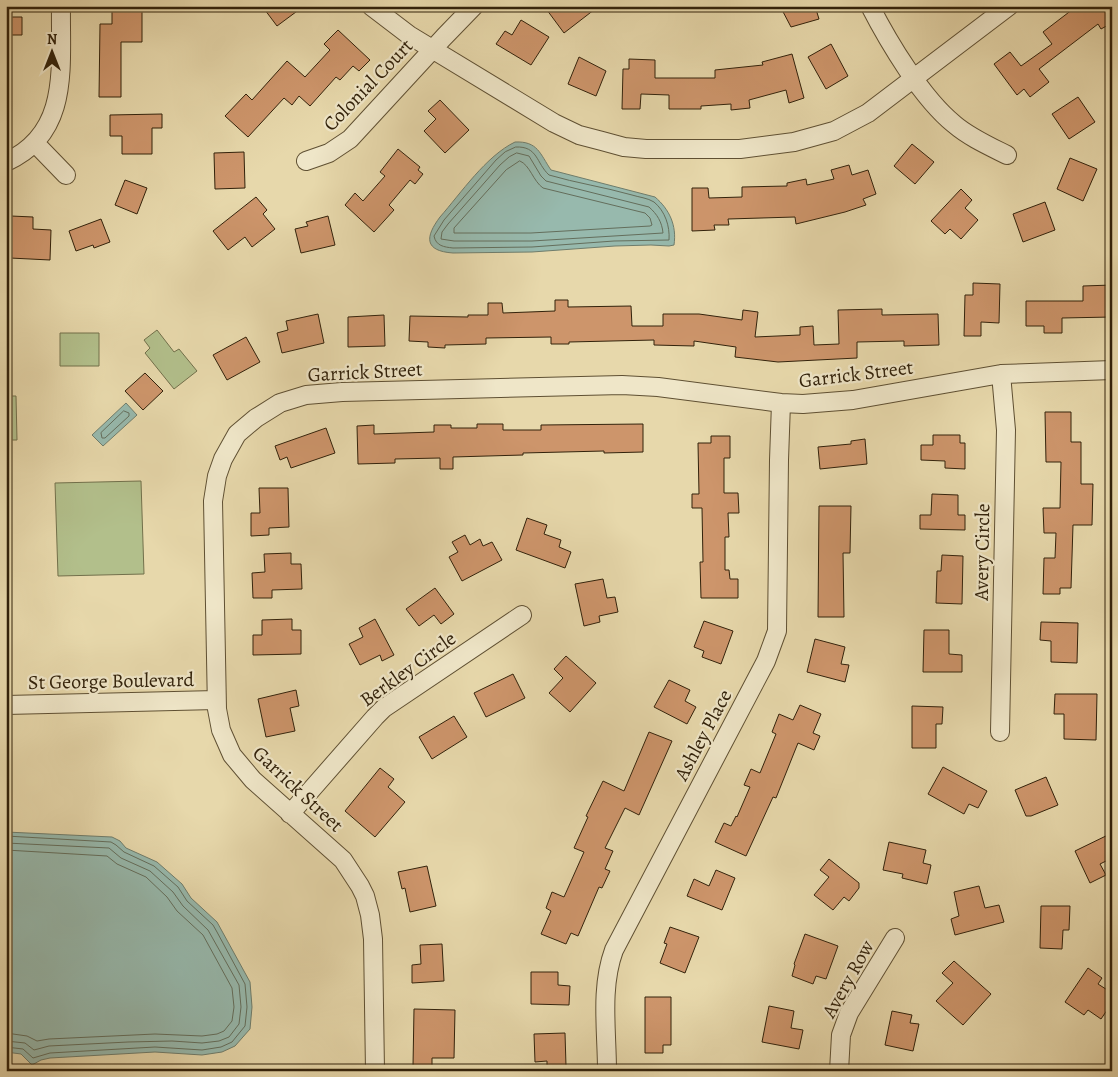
<svg xmlns="http://www.w3.org/2000/svg" width="1118" height="1077" font-family="Alegreya,serif">
<style>
.green{fill:#b2bf8b;stroke:#72704b}
.water{fill:#97b9ad;stroke:#6f7d6c}
.lines{fill:none;stroke-linecap:round;stroke-linejoin:round}
.shore{stroke:#646e5c;stroke-width:1}
.building{fill:#cd956b;stroke:#32220b}
.minor-casing{stroke:#5f5033;stroke-width:20}
.minor{stroke:#efe6c8;stroke-width:18}
.labels{text-anchor:middle;dominant-baseline:central;stroke-width:4.5;stroke-linejoin:round;paint-order:stroke}
.street-label{font-size:20px;fill:#32220b;stroke:#efe6c8}
</style>
<rect width="100%" height="100%" fill="#e7d8ab"/>
<filter id="stains"><feTurbulence type="fractalNoise" baseFrequency=".004" numOctaves="4"/><feColorMatrix values="0 0 0 0 .2 0 0 0 0 .09 0 0 0 0 .02 0 0 0 .5 -.17"/></filter>
<radialGradient id="worn" r=".72"><stop offset=".6" stop-color="#630" stop-opacity="0"/><stop offset="1" stop-color="#630" stop-opacity=".3"/></radialGradient>
<!-- green -->
<path class="green" d="M157,330l17,22 5,-3 18,22 -23,18 -29,-36 5,-5 -6,-8z
M60,333h39v33h-39z
M6,396h10l1,44h-11z
M141,481l3,93 -86,2 -3,-93z"/>
<!-- water -->
<path class="water" d="M515,142c23,-1 25,12 36,28l104,27c14,12 22,28 19,48l-5,1 -18,-1 -36,1 -83,6 -79,1c-29,-2 -28,-16 -13,-36 21,-24 46,-61 75,-75z
M126,403l11,12 -34,31 -11,-11z
M6,832l106,5 8,4 6,7 31,14 25,22 9,14 26,24 33,60 2,25 -2,22 -15,17 -13,6 -20,3 -47,-3 -105,6 -9,2 -9,5 -11,-11 -15,-2z"/>
<g class="lines">
<!-- shore -->
<path class="shore" d="M516,147c22,-1 20,16 33,28 27,8 55,12 83,20 6,2 16,3 22,7 11,9 16,24 15,38l-55,1 -82,6 -79,1c-9,-1 -17,-2 -19,-12l10,-16 52,-60 9,-8z
M517,153l12,3 12,20 5,5 103,26c8,7 13,15 14,26l-131,8h-78l-13,-2 1,-7 6,-8 52,-59 9,-8z
M520,161c10,4 13,20 23,27l102,25 5,5 2,7 -2,1 -119,7h-77v-5l52,-58z
M124,411l5,2v3l-24,22h-3l-1,-5z
M6,836l105,6 5,3 8,7 30,14 24,21 9,14 26,24 4,7 28,52 2,23 -2,19 -13,16 -11,5 -19,3 -47,-3 -105,6 -17,5 -10,-9 -17,-2
M6,843l103,5 12,10 29,13 23,21 10,14 25,24 31,55 2,22 -2,17 -10,13 -10,4 -17,2 -30,-2 -44,1 -79,4 -15,4 -9,-7 -19,-2
M6,850l101,6 10,8 29,13 21,20 10,14 26,24 29,53 2,19 -2,14 -8,10 -7,3 -15,2 -47,-2 -106,5 -12,2 -10,-5 -21,-3"/>
</g>
<!-- building -->
<path class="building" d="M112,6h30v36h-21v55h-22l1,-73h12z
M262,6h42l-27,20z
M544,6h55l-35,27z
M780,6h35l4,13 -28,8z
M1077,6h35v17l-11,6 -3,-5 -59,45 10,13 -19,15 -6,-8 -7,6 -23,-31 16,-12 11,14 31,-22 -9,-12z
M6,17h16v18h-16z
M521,20l28,17 -18,28 -35,-21 9,-13 7,4z
M338,30l32,30 -11,11 -6,-5 -13,14 -4,-3 -26,29 -11,-10 -7,9 -8,-7 -36,39 -23,-21 21,-22 6,6 35,-39 18,16 25,-27 -6,-6z
M831,44l17,32 -22,13 -18,-32z
M792,54l12,44 -15,5 -3,-13 -37,10 1,8 -19,2v-6l-30,2v3h-32v-14l-28,-1 -1,15h-18l1,-40h6v-10l26,1v18h60v-8l48,-5 -1,-3z
M579,57l27,14 -10,25 -28,-12z
M1078,97l17,25 -26,17 -17,-25z
M440,100l29,30 -24,23 -21,-22 12,-12 -8,-8z
M162,114v14h-10v26h-30v-18h-12v-21z
M912,144l22,18 -19,22 -21,-18z
M398,149l22,18 -2,3 5,4 -8,10 -5,-4 -21,25 5,5 -20,22 -29,-27 10,-12 8,8 22,-25 -5,-4z
M244,152l1,36 -30,1 -1,-36z
M1070,158l27,11 -14,32 -26,-12z
M849,165l3,10 16,-5 8,24 -13,5 3,6 -21,7 -49,12 -1,-7 -67,2 1,6h-15l1,5 -23,1v-43h16l1,10 33,-1v-10l45,-1v-3l19,-4 1,6 27,-6 -3,-9z
M125,180l22,8 -10,26 -22,-9z
M961,189l11,11 -7,8 13,12 -17,19 -11,-10 -5,5 -14,-13z
M256,197l11,13 -4,4 12,15 -23,18 -7,-10 -17,13 -15,-19z
M1045,202l10,28 -32,12 -10,-28z
M11,216l22,1v12l18,1 -1,30 -40,-2z
M328,216l7,29 -34,8 -6,-24 13,-3 -2,-4z
M101,219l9,23 -16,6 -1,-3 -17,6 -7,-20z
M973,283l27,1 -1,39 -18,-1v14h-17l1,-41h8z
M1112,285v32l-50,1v15h-18v-7h-18v-25h57v-15z
M555,300h13v7l63,-1 1,20h31v-12h36l43,6 1,-10 15,2 -3,25 45,-2v-8l13,-1 1,19 25,-1 -1,-34 44,-1v6l56,-1 1,31 -35,1v-5l-47,1v16l-79,4 -43,-5 1,-10 -42,-6v5l-40,-1v-5l-85,2v2h-18v-7l-65,1v6l-41,1v3l-17,-1v-5l-19,-1 1,-25 58,1v-2h20v-12h14l1,10 52,-2z
M318,314l6,29 -42,10 -5,-20 11,-3 -2,-9z
M384,315l1,31 -37,1v-30z
M246,337l14,25 -33,18 -14,-25z
M145,373l18,18 -20,19 -18,-19z
M1045,412h26v30h10v42h12l-1,41h-19l-2,63h-11v6h-17l1,-36h11l1,-25h-12l-1,-25h17l1,-46h-15z
M477,424h26v6h38v-5l102,-1v28l-39,1v-2l-81,2v2l-70,2v12h-13v-11l-45,1v4l-37,1 -1,-38 17,-1v9l60,-2v-7h17v3h26z
M326,428l9,25 -44,15 -4,-11 -7,3 -5,-14z
M933,435h27v8h5v26l-20,-1v-7l-24,-1v-15h12z
M711,436h19v22h-6v35h14l1,20h-11l1,24h-4v33h4l1,9h8v19h-37l-1,-36h3l-1,-54h-10v-14h7l-1,-51h13z
M865,439l2,25 -47,5 -2,-22 33,-3v-3z
M259,488h29l1,39 -20,1v7l-18,1v-23h9z
M932,494l26,1v20h7v15l-45,-1v-14h11z
M819,506h32l-1,47h-7l1,64h-26z
M527,518l20,7 -3,9 17,6 -2,7 12,5 -6,16 -49,-18z
M465,535l5,10 10,-6 3,7 9,-4 10,18 -40,21 -13,-24 9,-5 -6,-10z
M291,553v11h10l1,25 -30,1v8h-19l-1,-25 13,-1 -1,-18z
M942,555l21,1 -1,48 -26,-1 1,-32h4z
M603,579l4,19 8,-1 3,15 -19,4 1,6 -16,4 -9,-42z
M435,588l19,26 -13,10 -7,-9 -15,11 -13,-17z
M292,619v11h9v24l-48,1v-20h9v-15z
M375,619l19,36 -12,6 -2,-6 -20,10 -11,-21 14,-7 -4,-9z
M704,621l29,10 -12,33 -19,-7 2,-6 -10,-4z
M1041,622l37,1 -1,40 -26,-1v-21l-11,-1z
M924,630h25v24l13,1v17h-39z
M815,639l30,8 -4,17 8,1 -4,17 -38,-10z
M566,656l30,27 -26,29 -21,-19 14,-15 -9,-9z
M513,674l12,24 -39,19 -12,-24z
M669,680l21,10 -5,11 11,6 -9,17 -33,-17z
M296,690l3,16 -9,2 5,23 -29,6 -8,-38z
M1055,694h42l-1,46 -32,-1v-25h-10z
M800,705l21,9 -8,19 7,3 -6,14 -16,-7 -22,55 -3,-1 -27,59 -31,-14 9,-19 7,3 5,-10 1,1 13,-30 -6,-2 7,-16 9,4 16,-39 -4,-2 7,-18 14,6z
M912,706l31,1 -1,17h-6v24h-24z
M454,716l13,21 -35,22 -13,-22z
M649,732l23,9 -33,74 -14,-7 -20,40 8,3 -8,18 5,2 -8,17 -3,-1 -21,49 -7,-3 -5,11 -25,-10 10,-23 -5,-3 6,-16 12,5 20,-45 -10,-4 14,-31 -2,-1 17,-35 21,10z
M943,767l44,24 -9,17 -9,-4 -5,10 -36,-20z
M380,768l14,11 -6,8 17,15 -30,35 -30,-26z
M1046,777l12,28 -27,11h-5l-11,-26z
M1112,833v25l-12,6 6,11 -16,8 -15,-32z
M889,842l37,8 -3,13 8,2 -4,19 -25,-6 1,-4 -20,-4z
M829,859l30,24v5l-10,13 -5,-4 -11,13 -19,-15 15,-18 -9,-7z
M427,866l9,40 -26,6 -5,-24 -3,1 -4,-17z
M716,870l19,8 -13,32 -35,-14 7,-17 15,7z
M979,886l6,22 14,-3 5,17 -49,13 -4,-16 8,-3 -5,-24z
M1041,906h29l-1,24h-6l-1,19 -22,-1z
M670,927l29,10 -14,36 -25,-10 7,-19 -3,-1z
M805,934l33,12 -12,33 -10,-3 -3,8 -21,-8 3,-11 -1,-1z
M442,944l2,37 -32,2v-18l9,-1 -1,-19z
M954,961l37,33 -28,31 -27,-24 17,-18 -11,-10z
M1088,968l14,10 -4,6 14,9v10l-11,16 -13,-9 -4,5 -19,-13z
M531,972h27v13l12,1 -1,19 -38,-1z
M645,997h26v48h-8v8h-18z
M769,1006l25,5 -3,17 12,2 -4,19 -37,-7z
M414,1009l41,1 -1,48h-22v8h-19z
M892,1011l20,4 -2,8 9,1 -6,27 -28,-6z
M565,1033l1,33 -19,1v-6l-12,1 -1,-28z"/>
<g class="lines">
<!-- minor casing -->
<g class="minor-casing">
<path id="minor" d="M371,6l38,29 145,88 25,12 23,6 22,6 22,2h94l54,-7 40,-11 34,-18 141,-107
M870,6c19,37 52,92 84,118 15,13 35,22 53,31
M35,143l31,32
M306,161l23,-8 21,-14 94,-102 30,-31
M6,162c65,-29 54,-96 55,-156
M6,705l210,-5
M1000,732l6,-302 -5,-56
M290,814l85,-97 9,-9 138,-93
M375,1071l-2,-132 -3,-24 -5,-19 -5,-10 -17,-26 -90,-80 -21,-25 -11,-25 -4,-21 -4,-208 4,-25 6,-17 14,-25 19,-16 24,-15 26,-8 36,-3 280,-7 36,2 123,16 22,1 50,-4 148,-26 111,-4
M607,1071c0,-40 -7,-83 7,-121l152,-289 11,-30 2,-171 2,-57
M839,1071l2,-36 8,-22 46,-75"/>
</g>
<!-- minor -->
<use href="#minor" class="minor"/>
</g>
<g class="labels">
<!-- street labels -->
<g class="street-label">
<text transform="translate(368 85) rotate(-46)">Colonial Court</text>
<text transform="translate(365 372) rotate(-3)">Garrick Street</text>
<text transform="translate(856 374) rotate(-7)">Garrick Street</text>
<text transform="translate(982 552) rotate(-89)">Avery Circle</text>
<text transform="translate(408 669) rotate(-36)">Berkley Circle</text>
<text transform="translate(111 681) rotate(-1)">St George Boulevard</text>
<text transform="translate(703 735) rotate(-62)">Ashley Place</text>
<text transform="translate(298 789) rotate(43)">Garrick Street</text>
<text transform="translate(848 979) rotate(-61)">Avery Row</text>
</g>
</g>
<!-- margin -->
<rect width="1118" height="1077" fill="none" stroke="#e7d8ab" stroke-width="25"/>
<rect x="8" y="8" width="1103" height="1062" fill="none" stroke="#32220b" stroke-width="2.5"/>
<rect x="12" y="12" width="1093" height="1052" fill="none" stroke="#32220b"/>
<!-- north arrow -->
<g transform="translate(52 52)" stroke="#efe6c8" stroke-width="4" paint-order="stroke">
<path d="M0-4L9 19L0 12L-9 19Z" fill="#32220b"/>
<text y="-8" font-size="14" font-weight="bold" text-anchor="middle" fill="#32220b">N</text>
</g>
<rect width="100%" height="100%" filter="url(#stains)"/>
<rect width="100%" height="100%" fill="url(#worn)"/>
</svg>
